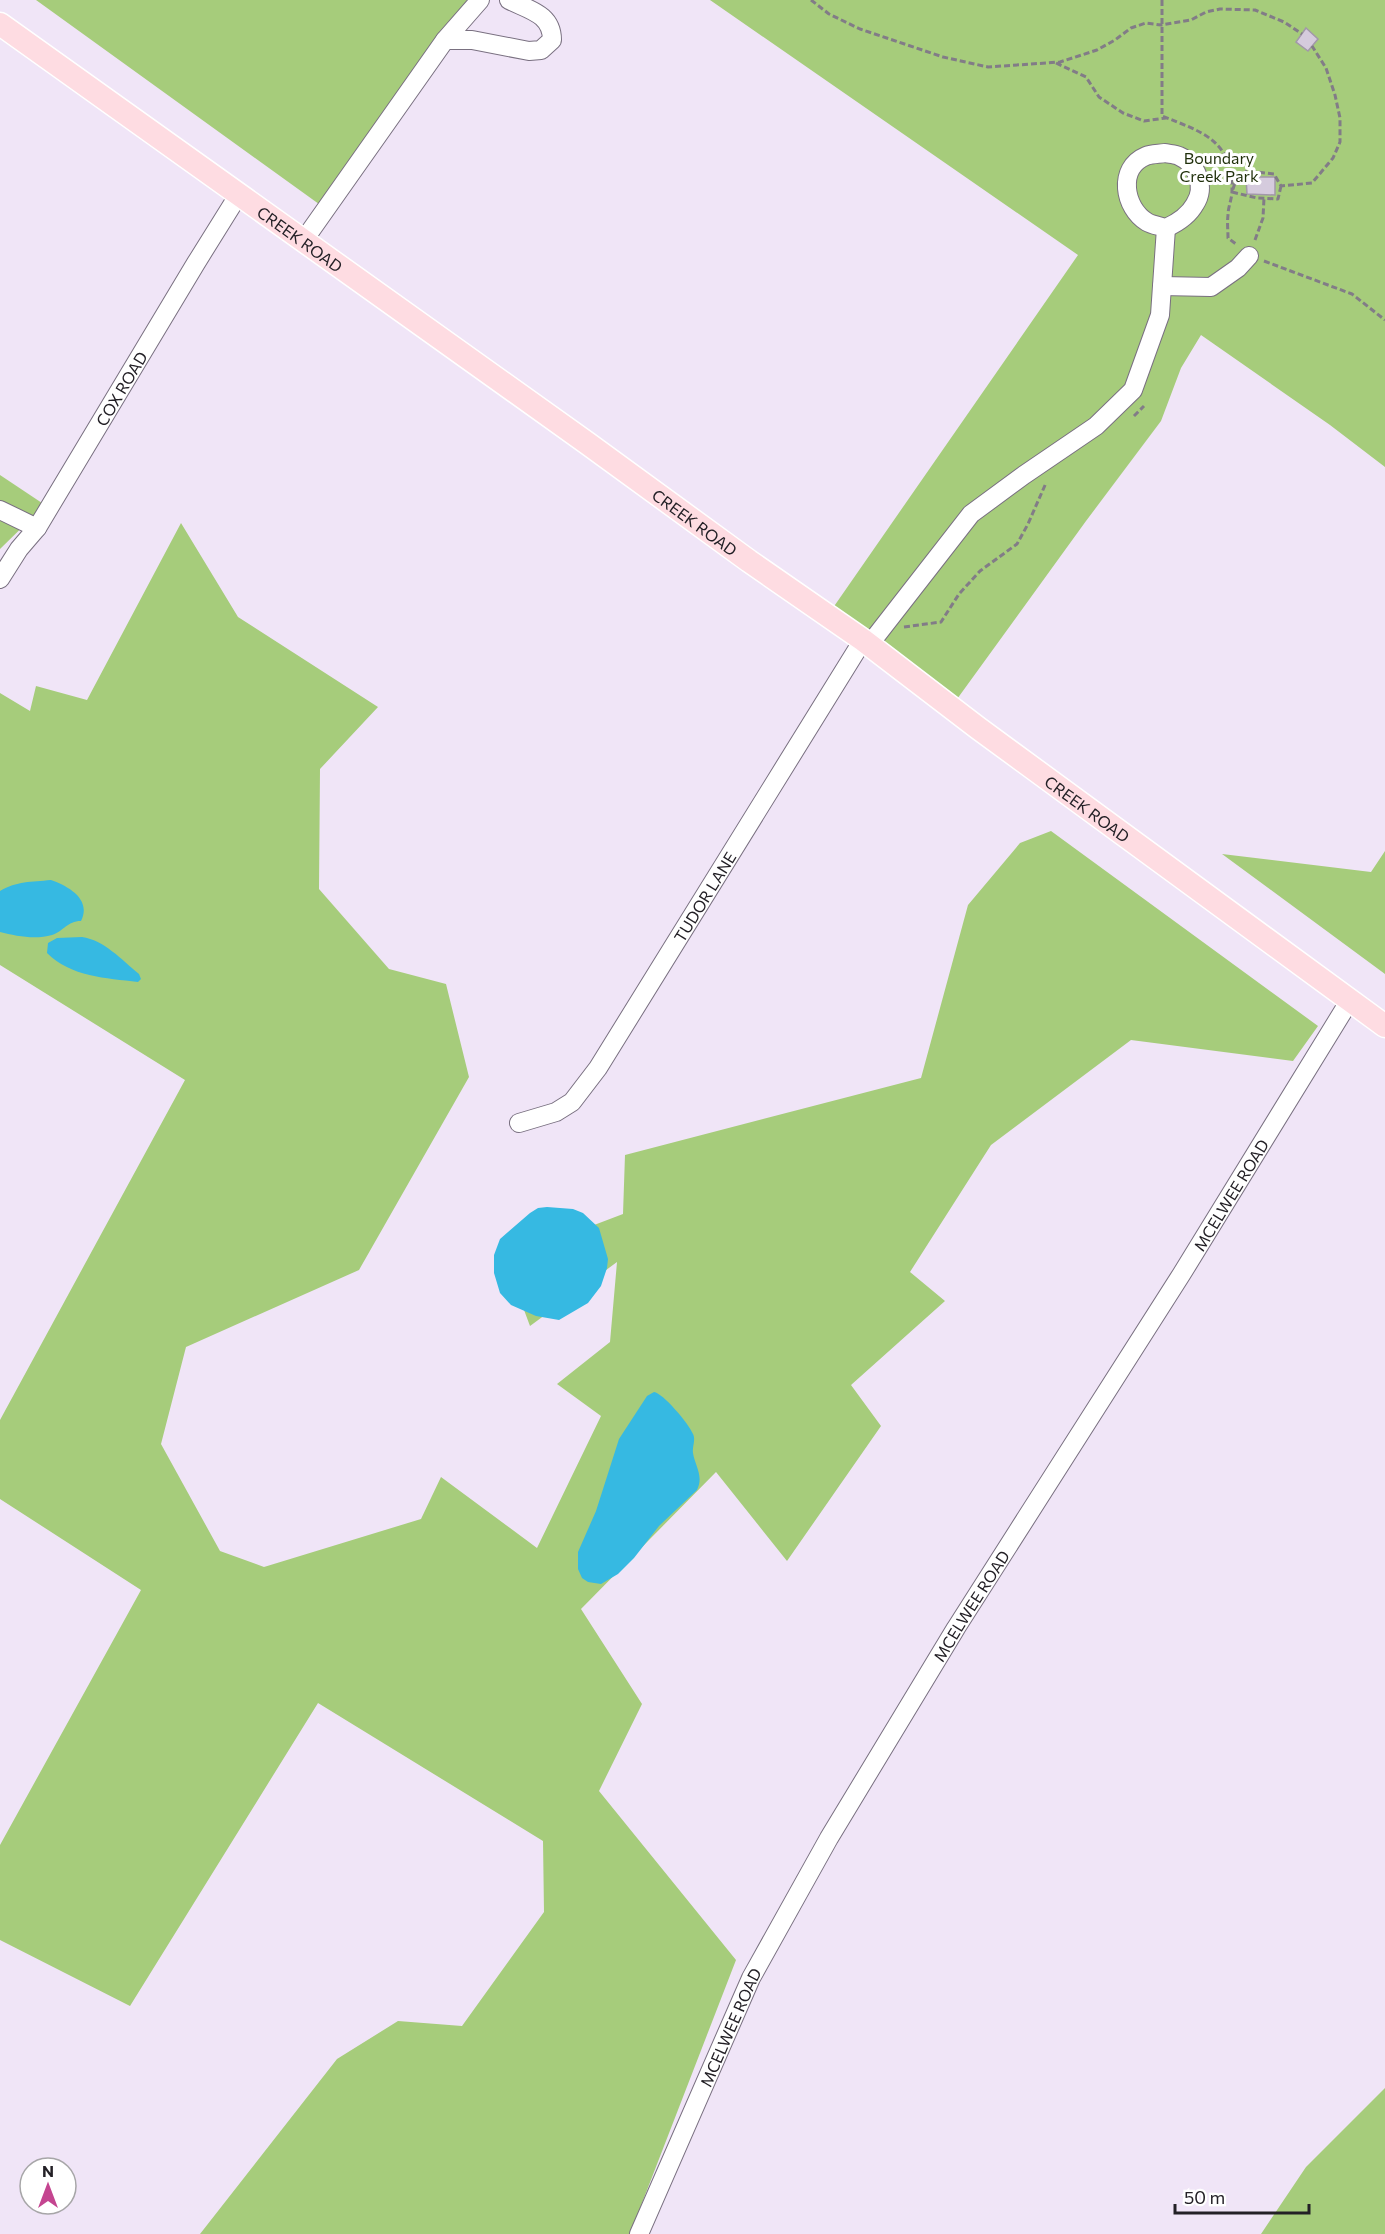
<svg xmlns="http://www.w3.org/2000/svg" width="1385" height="2234" font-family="Commissioner,sans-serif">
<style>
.green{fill:#a6cc7b}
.water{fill:#36b9e2}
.building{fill:#d5cbdd;stroke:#a298a9;stroke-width:1.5}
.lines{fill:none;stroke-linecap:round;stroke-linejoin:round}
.minor-casing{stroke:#797080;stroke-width:20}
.major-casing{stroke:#fff;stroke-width:25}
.path{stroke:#827c87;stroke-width:3;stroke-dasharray:6 3;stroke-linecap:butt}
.minor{stroke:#fff;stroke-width:18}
.major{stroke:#fedce2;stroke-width:22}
.labels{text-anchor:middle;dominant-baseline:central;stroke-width:6;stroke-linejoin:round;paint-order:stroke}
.park-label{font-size:16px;fill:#1f2f0a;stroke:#fff}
.street-label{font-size:16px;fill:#232026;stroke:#fff}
</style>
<rect width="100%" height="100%" fill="#f0e5f7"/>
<!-- green -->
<path class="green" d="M36,0h431l-137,212z
M710,0h675v467l-55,-42 -129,-90 -20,33 -20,53 -75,100 -134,185 -124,-91 250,-360z
M0,475l45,30 -45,44z
M181,523l57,94 140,90 -58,62 -1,120 70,80 57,15 23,93 -110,193 -173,77 -25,97 59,107 44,16 157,-48 20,-42 96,71 64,-132 -44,-32 53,-42 7,-80 -87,64 -25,-67 118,-45 2,-59 296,-77 47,-173 52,-62 31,-12 267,195 -25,35 -162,-21 -140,105 -81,127 35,29 -94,84 30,41 -94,135 -71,-89 -135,137 61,95 -43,87 137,169 -106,274h-430l137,-175 61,-38 64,5 82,-114 -1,-71 -225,-138 -188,303 -130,-66v-95l141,-255 -141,-91v-79l185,-340 -185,-115v-272l30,18 6,-25 51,14z
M1385,851v123l-163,-120 149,18z
M1385,2088v146h-124l45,-67z"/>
<!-- water -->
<path class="water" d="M51,880c17,6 41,19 30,41 -14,0 -17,10 -29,14 -17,5 -36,1 -52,-3v-41c17,-10 31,-9 51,-11z
M82,937c22,3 40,23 57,37l2,5 -3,3c-32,-4 -67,-5 -91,-29l1,-10 9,-5z
M547,1207l26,2 10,4 16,15 9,31 -1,9 -6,18 -13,17 -29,17 -23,-4 -25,-11 -11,-12 -6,-20v-18l6,-16 30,-26 8,-5z
M654,1392c9,1 35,32 39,42 3,6 -1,13 0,19 2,13 11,23 4,37l-38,36 -25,32 -16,16 -17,10 -13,-2 -6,-4 -4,-9v-17l18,-41 23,-72 28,-43z"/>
<!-- building -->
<path class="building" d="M1306,28l12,11 -10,12 -12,-9z
M1246,177h29v18l-28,-1z"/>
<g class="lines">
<!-- minor casing -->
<g class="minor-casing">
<g id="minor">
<path d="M445,40h27l57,11 12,-1 11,-10c0,-26 -23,-30 -43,-40"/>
<path d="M1165,153c4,1 10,1 14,3 18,8 27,31 16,48 -6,11 -18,19 -29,24 -6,-2 -14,-3 -19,-6 -23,-14 -30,-54 -1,-66 5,-2 13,-2 19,-3z"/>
<path d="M304,240l141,-200 35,-40"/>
<path d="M1162,286l49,1 27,-19 11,-12"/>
<path d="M0,510l37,18"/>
<path id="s1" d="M0,579l19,-30 18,-21 159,-265 43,-69"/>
<path d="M869,645l102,-131 53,-39 72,-49 37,-36 27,-75 6,-87"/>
<path id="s2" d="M519,1123l37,-11 16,-10 26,-34 265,-428"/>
<path id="s3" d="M639,2234l112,-256 78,-140 127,-210 225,-353 169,-275"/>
</g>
</g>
<!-- major casing -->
<g class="major-casing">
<g id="major">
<path id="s4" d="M0,24l587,419 162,118 114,79 115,88 407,298"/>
</g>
</g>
<!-- path -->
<path class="path" d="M811,0l18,14 31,15 83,28 45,10 72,-5 37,-12 18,-10 16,-12 15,-5 15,2 30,-5 15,-8 14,-3 35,1 29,12 18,12
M1162,0v116c40,16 71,24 70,75 0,8 -4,16 -4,24 -1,7 0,16 0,23l8,6
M1056,63l30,14 13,20 24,16 21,8 22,-3
M1281,186l-3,13 -21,-1 -25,-6 4,-12 11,-9 27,3 7,12 31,-3 21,-25 7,-16v-24l-5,-23 -9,-27 -14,-22
M1255,240l8,-22 1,-20
M1264,261l88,33 33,26
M1134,416l10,-10
M904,627l37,-5 18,-28 21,-23 37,-27 11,-20 18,-41"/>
<!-- minor -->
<use href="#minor" class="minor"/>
<!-- major -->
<use href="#major" class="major"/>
</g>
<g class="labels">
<!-- park labels -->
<g class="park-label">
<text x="1219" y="157">Boundary<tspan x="1219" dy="18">Creek Park</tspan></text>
</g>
<!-- street labels -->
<g class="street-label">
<text stroke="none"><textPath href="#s4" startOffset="369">CREEK ROAD</textPath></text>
<text stroke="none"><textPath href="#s1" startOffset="226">COX ROAD</textPath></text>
<text stroke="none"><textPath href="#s4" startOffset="855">CREEK ROAD</textPath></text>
<text stroke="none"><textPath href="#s4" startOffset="1341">CREEK ROAD</textPath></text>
<text stroke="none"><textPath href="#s2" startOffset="302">TUDOR LANE</textPath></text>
<text stroke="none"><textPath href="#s3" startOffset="1198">MCELWEE ROAD</textPath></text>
<text stroke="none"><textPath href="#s3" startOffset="712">MCELWEE ROAD</textPath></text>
<text stroke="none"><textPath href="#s3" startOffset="226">MCELWEE ROAD</textPath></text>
</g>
</g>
<!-- north arrow -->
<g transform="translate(48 2186)"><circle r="28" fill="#ffffff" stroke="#a7a6a8" stroke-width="1.5"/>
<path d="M0-4.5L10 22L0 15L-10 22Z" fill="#c44590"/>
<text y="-9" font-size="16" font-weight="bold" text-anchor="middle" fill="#232026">N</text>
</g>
<!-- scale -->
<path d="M1175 2204v9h134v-9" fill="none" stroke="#232026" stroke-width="3"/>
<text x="1184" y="2204" font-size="18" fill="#232026" stroke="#ffffff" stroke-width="4.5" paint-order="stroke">50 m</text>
</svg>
